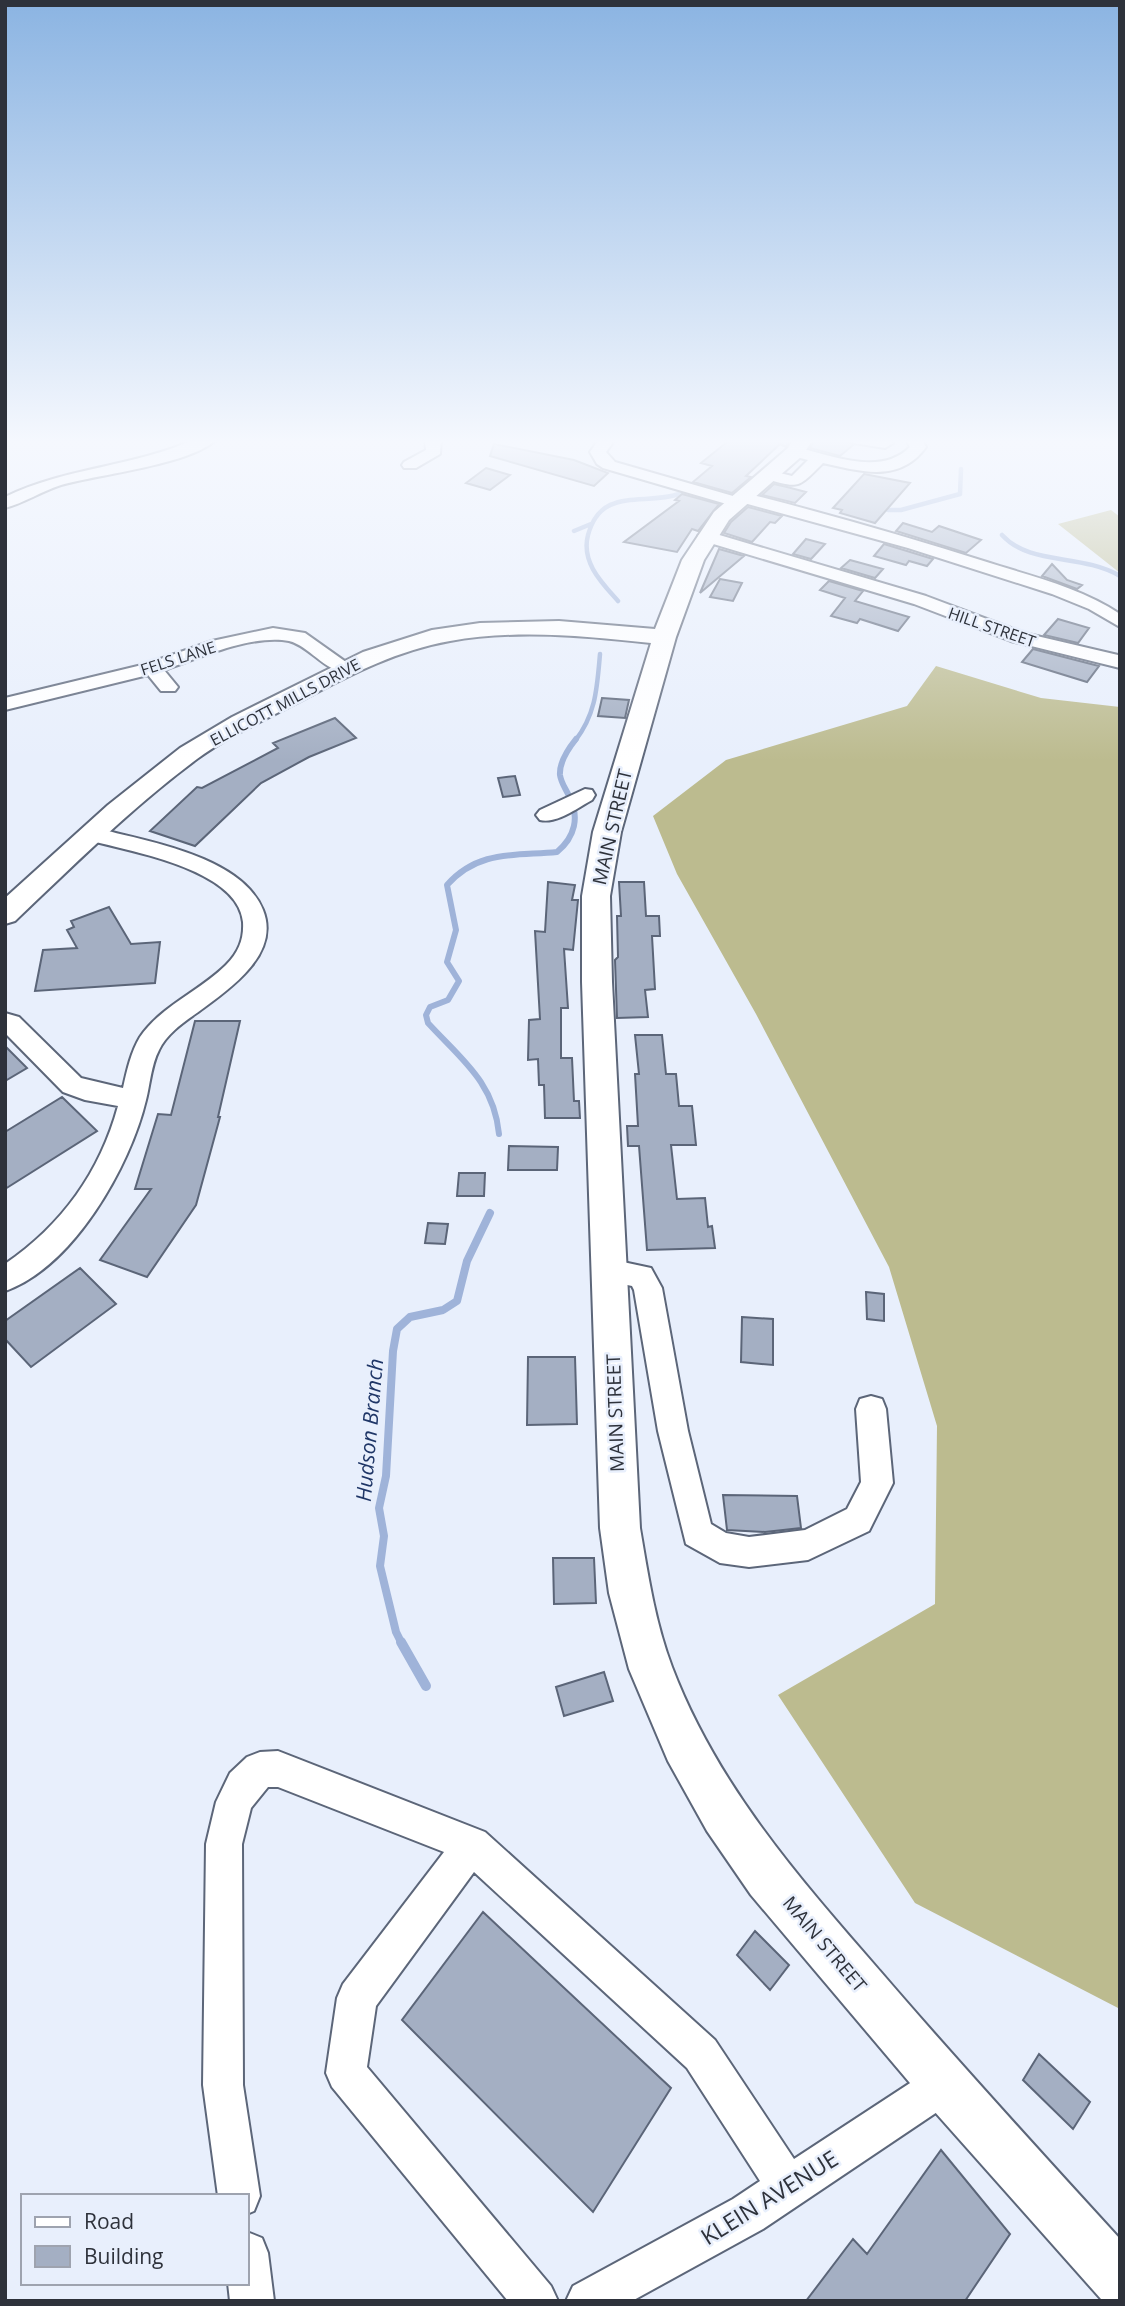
<svg xmlns="http://www.w3.org/2000/svg" width="1125" height="2306" font-family="'Open Sans',sans-serif">
<style>
.forest{fill:#bcbb8f}
.lines{fill:none;stroke-linecap:round;stroke-linejoin:round}
.stream-far3{stroke:#9fb3d9;stroke-width:4.5}
.stream-far2{stroke:#9fb3d9;stroke-width:6}
.stream-far1{stroke:#9fb3d9;stroke-width:8}
.stream{stroke:#9fb3d9;stroke-width:10}
.building{fill:#a4afc3;stroke:#5b6578;stroke-width:2}
.minor-casing{stroke:#5c6679;stroke-width:4}
.major-casing{stroke:#5c6679;stroke-width:4}
.minor{fill:#fff;fill-rule:evenodd}
.major{fill:#fff;fill-rule:evenodd}
.labels{text-anchor:middle;dominant-baseline:central;stroke-width:5;stroke-linejoin:round;paint-order:stroke}
.far-street-label{font-size:16px;fill:#2e323b;stroke:#e8effc}
.street-label{font-size:19px;fill:#2e323b;stroke:#e8effc}
.water-label{font-size:21px;font-style:italic;fill:#1f3667;stroke:#e8effc}
.near-street-label{font-size:23px;fill:#2e323b;stroke:#e8effc}
</style>
<rect width="100%" height="100%" fill="#e8effc"/>
<!-- forest -->
<path class="forest" d="M1111,510l9,7v56l-62,-49z
M936,666l105,32 79,9v1302l-205,-106 -137,-208 157,-91 2,-178 -48,-159 -133,-253 -79,-140 -24,-58 73,-56 181,-54z"/>
<g class="lines">
<!-- stream-far3 -->
<path class="stream-far3" d="M960,494l1,-25
M888,510h13l59,-16
M574,531l17,-7
M1002,535c28,31 79,18 118,41
M618,601c-17,-19 -37,-39 -30,-66 13,-49 56,-29 91,-41 9,-3 16,-9 23,-15
M575,741c21,-27 22,-53 25,-87"/>
<!-- stream-far2 -->
<path class="stream-far2" d="M499,1134c-5,-52 -38,-75 -71,-111l-2,-8 4,-8 18,-7 11,-19 -12,-19 9,-32 -9,-45c31,-35 67,-29 110,-33 18,-15 23,-35 12,-56 -3,-7 -8,-13 -9,-21 -1,-13 8,-26 16,-36"/>
<!-- stream-far1 -->
<path class="stream-far1" d="M402,1644l-6,-12 -16,-66 4,-30 -5,-28 7,-32 7,-125 4,-22 13,-12 33,-7 14,-9 10,-40 23,-48"/>
<!-- stream -->
<path class="stream" d="M401,1642l25,44"/>
</g>
<!-- building -->
<path class="building" d="M732,438h59l-5,9 -6,-3 -34,32 5,1 -19,16 -39,-11 19,-16 -11,-3z
M816,438h27l10,7 -13,11 -30,-8z
M494,444l80,16 34,13 -14,13 -104,-30z
M486,468l24,7 -20,15 -24,-7z
M864,474l46,9 -35,40 -35,-10 2,-3 -9,-2z
M774,484l13,3 19,5 -11,11 -33,-8z
M682,494l37,10 -21,27 -6,-2 -15,23 -53,-10 55,-41 -4,-1z
M748,507l34,9 -7,7 -5,-1 -18,20 -28,-9 7,-11z
M903,523l29,9 7,-6 42,14 -15,13 -70,-22z
M806,539l19,5 -14,15 -18,-5z
M884,544l23,7 26,8 -6,7 -18,-5 -3,4 -32,-9z
M719,549l25,7 -44,37z
M850,560l33,9 -8,9 -34,-10z
M1052,564l15,16 15,5 -5,4 -35,-13z
M720,579l22,4 -9,18 -23,-4z
M829,581l34,10 -8,10 54,16 -11,14 -38,-12 -3,4 -26,-7 14,-18 -25,-8z
M1058,619l31,9 -11,15 -34,-8z
M1033,649l58,15 8,2 -12,16 -65,-20z
M602,698l27,2 -4,18 -27,-2z
M335,718l21,20 -47,19 -48,26 -66,63 -45,-15 47,-44 5,1 76,-40 -5,-5z
M515,776l5,19 -17,2 -5,-19z
M548,882l27,3 -3,15h6l-5,50 -9,-1 4,59h-7v50h11l2,43h5l1,17h-35l-1,-33h-5l-1,-26 -10,1 1,-40 11,-1 -5,-88 10,1z
M619,882h25l2,34h13l1,20h-8l3,53 -10,1 3,27 -31,1 -2,-58 3,-3 -1,-41h4z
M109,907l22,37 29,-2 -5,41 -120,8 8,-41 34,-2 -10,-18 7,-3 -3,-6z
M195,1021h45l-22,96h2l-24,88 -49,72 -47,-17 51,-71h-16l23,-75 13,1z
M635,1035h27l4,39h10l3,32h13l4,39h-25l6,54 28,-1 3,29 4,-1 3,22 -68,2 -8,-104h-11l-1,-20h11l-3,-52h4z
M5,1046l22,22 -22,13z
M62,1097l35,34 -92,58v-57z
M509,1146l49,1 -1,23h-49z
M459,1173h26l-1,23h-27z
M428,1223l20,1 -3,20 -20,-1z
M80,1268l36,36 -85,63 -26,-28v-18z
M866,1292l18,2v27l-17,-2z
M742,1317l31,2v46l-32,-3z
M528,1357h47l2,67 -50,1z
M723,1495l74,1 4,32 -36,4 -38,-2z
M553,1558h41l2,45 -42,1z
M604,1672l9,29 -49,15 -8,-29z
M483,1912l188,176 -78,124 -191,-192z
M755,1931l34,34 -19,25 -33,-35z
M1039,2054l51,48 -17,27 -50,-49z
M941,2150l69,84 -45,67h-159l47,-62 14,15z"/>
<g class="lines">
<!-- minor casing -->
<g class="minor-casing">
<path id="minor" d="M197,438h21c-26,27 -119,36 -157,47 -19,6 -37,18 -56,23v-11c61,-30 131,-30 192,-59z
M425,438h16l-1,16 -24,14h-12l-2,-3 2,-3 22,-12z
M600,438h16l-10,14 9,10 118,34 8,-4c84,21 167,45 249,71 44,14 91,25 130,51v13l-31,-18 -37,-15 -144,-46 -164,-45 -8,4 -6,-2 -127,-37 -6,-4 -7,-12z
M846,438h38l9,5 -8,5 -31,-5z
M905,438h16l5,9c-27,37 -66,24 -103,16 -27,27 -23,25 -61,15l-2,-3 8,-5 24,6 16,-16 -19,-5 -2,-3 2,-3 6,-2c37,8 85,30 115,0z
M706,531l220,65 98,37 94,22 2,13 -109,-27 -97,-37 -214,-64 -2,-4z
M273,628l32,5 48,34 -2,4c-23,6 -40,-25 -62,-30 -37,-7 -90,17 -125,29l14,17 -3,4h-14l-13,-16 -143,35v-12l141,-34 66,-23z
M585,789l7,1 3,5 -3,5c-15,8 -35,24 -52,20l-4,-5 4,-5z
M92,827c52,14 149,28 171,83 17,42 -29,76 -58,97 -16,12 -37,24 -46,43 -8,15 -9,35 -13,50 -16,67 -73,167 -141,191v-27c57,-39 95,-92 113,-158l-33,-6 -22,-8 -58,-59v-20l14,4 62,61 42,10c4,-18 8,-36 17,-51 21,-31 60,-46 86,-72 13,-13 18,-26 17,-43 -5,-54 -116,-71 -159,-83l-3,-5 3,-5z
M609,1259l42,9 11,20 26,143 23,93 15,9 23,4 56,-7 42,-21 14,-27 -5,-73 4,-10 11,-3 11,3 4,10 7,74 -24,48 -61,29 -59,7 -29,-4 -34,-19 -28,-113 -24,-141 -2,-4 -33,-7 -4,-8 4,-8z
M278,1751l207,81 230,208 79,119 136,-89 14,-6 14,6 6,14 -6,14 -195,131 -131,72h-66l7,-15 160,-87 27,-18 -73,-113 -213,-196 -98,134 -9,61 184,219 7,15h-50l-176,-214 -6,-14 11,-75 6,-14 101,-132 -166,-65h-10l-17,21 -9,36 1,241 17,111 -6,15 -7,3v-18h-29l-15,-111 3,-241 10,-42 14,-29 17,-16 13,-5z
M247,2232l15,6 6,15 6,48h-44l-2,-18h19z"/>
</g>
<!-- major casing -->
<g class="major-casing">
<path id="major" d="M794,438h20l-12,18 -73,64 -25,40 -28,77 -55,195 -11,64 2,86 28,546c8,47 15,94 32,139 45,118 126,210 208,304 78,91 159,179 240,268v62l-19,-2 -175,-197 -175,-207 -44,-64 -39,-70 -39,-92 -20,-76 -9,-65 -18,-546v-86l11,-64 58,-189c-66,-7 -135,-14 -201,-2 -51,9 -97,32 -142,56 -37,20 -77,37 -111,62 -65,48 -123,106 -182,162l-10,3v-26l103,-93 72,-57 52,-31 131,-65 69,-22 48,-7 79,-2 96,8 27,-69 32,-48 74,-64z"/>
</g>
<!-- minor -->
<use href="#minor" class="minor"/>
<!-- major -->
<use href="#major" class="major"/>
</g>
<!-- sky -->
<linearGradient id="sky" x2="0" y2="1"><stop stop-color="#8bb4e2"/><stop offset="0.58" stop-color="#f5f8fe"/><stop offset="1" stop-color="#f5f8fe" stop-opacity="0"/></linearGradient>
<rect width="1125" height="761" fill="url(#sky)"/>
<g class="labels">
<!-- far-street labels -->
<g class="far-street-label">
<text transform="translate(992 627) rotate(19)">HILL STREET</text>
<text transform="translate(178 658) rotate(-18)">FELS LANE</text>
<text transform="translate(285 702) rotate(-28)">ELLICOTT MILLS DRIVE</text>
</g>
<!-- street labels -->
<g class="street-label">
<text transform="translate(612 827) rotate(-77)">MAIN STREET</text>
<text transform="translate(615 1413) rotate(-92)">MAIN STREET</text>
<text transform="translate(825 1944) rotate(50)">MAIN STREET</text>
</g>
<!-- water labels -->
<g class="water-label">
<text transform="translate(369 1430) rotate(-85)">Hudson Branch</text>
</g>
<!-- near-street labels -->
<g class="near-street-label">
<text transform="translate(769 2197) rotate(-32)">KLEIN AVENUE</text>
</g>
</g>
<!-- border -->
<rect width="1125" height="2306" fill="none" stroke="#2e323b" stroke-width="14"/>
<!-- legend -->
<rect x="21" y="2194" width="228" height="91" fill="#e8effc" stroke="#9ea3af" stroke-width="2"/>
<rect x="35" y="2217" width="35" height="10" fill="#ffffff" stroke="#9ea3af" stroke-width="2"/>
<text x="84" y="2229" font-size="21" fill="#2e323b">Road</text>
<rect x="35" y="2246" width="35" height="21" fill="#a4afc3" stroke="#9ea3af" stroke-width="2"/>
<text x="84" y="2264" font-size="21" fill="#2e323b">Building</text>
</svg>
